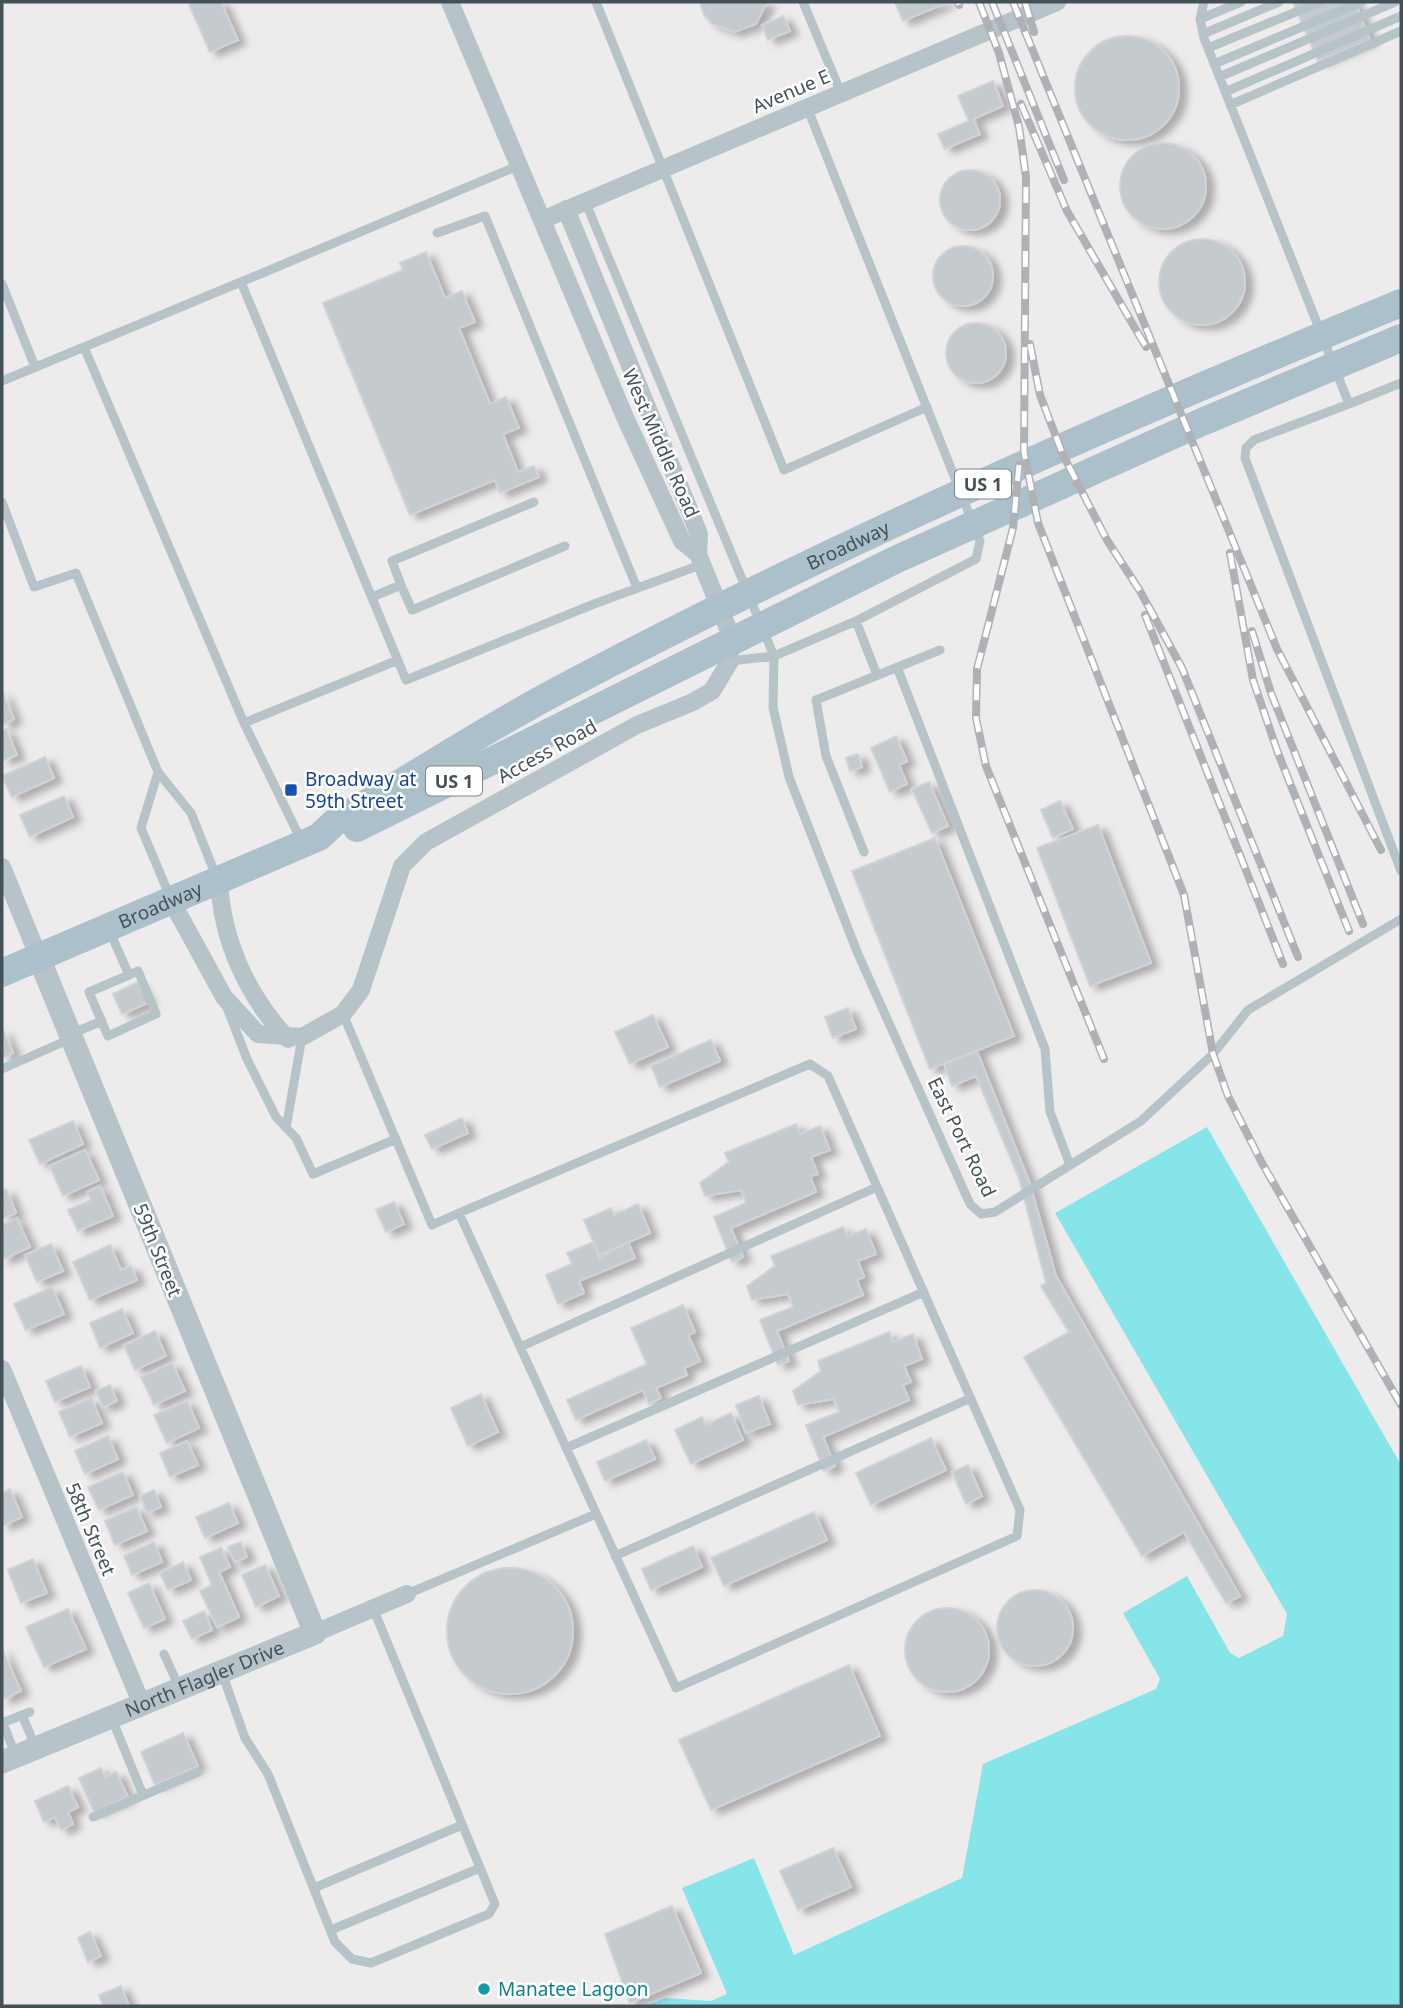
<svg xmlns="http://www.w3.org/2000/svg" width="1403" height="2008" font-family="'Noto Sans',sans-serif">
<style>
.water{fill:#86e5e9}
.building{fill:#c5cace;stroke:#cfd3d7;stroke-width:2;filter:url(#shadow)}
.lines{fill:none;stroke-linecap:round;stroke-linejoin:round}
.service{stroke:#b6c3c8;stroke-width:9}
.minor{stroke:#b6c3c8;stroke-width:18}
.tertiary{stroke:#b6c3c8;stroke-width:23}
.primary{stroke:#abc0cb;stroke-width:28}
.rail-casing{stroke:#aeb2b6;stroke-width:8}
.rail{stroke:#fff;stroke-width:5;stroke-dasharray:16;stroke-linecap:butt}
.transit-dot{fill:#1a4fb4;stroke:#fff;stroke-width:2.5}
.culture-dot{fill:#0f9aa8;stroke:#fff;stroke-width:2.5}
.labels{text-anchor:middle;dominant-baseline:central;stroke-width:5;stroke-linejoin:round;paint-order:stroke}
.shield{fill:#fff;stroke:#7c868a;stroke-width:2}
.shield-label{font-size:18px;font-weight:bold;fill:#445258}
.street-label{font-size:19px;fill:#445258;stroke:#fff}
.transit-label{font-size:19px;fill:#164399;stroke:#fff;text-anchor:start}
.culture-label{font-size:19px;fill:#0d838f;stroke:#fff;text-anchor:start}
</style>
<defs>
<filter id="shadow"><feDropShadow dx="8" dy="4.5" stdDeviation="3.5" flood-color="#0004"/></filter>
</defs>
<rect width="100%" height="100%" fill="#eeebec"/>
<!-- water -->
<path class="water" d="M1207,1127l194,338v541h-755l19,-8 46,3 16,-7 -45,-106 72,-30 40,97 168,-77 21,-114 173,-75 4,-10 -37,-66 64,-37 43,77 9,5 44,-22 4,-22 -232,-401z"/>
<!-- building -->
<path class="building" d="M188,2h33l17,38 -28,12z
M700,2h67l-11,22 -22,8 -22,-8 -8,-9z
M895,2h53l-45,19z
M1293,2h62l15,38 -52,21z
M783,16l7,15 -22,9 -6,-15z
M1075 88a52 52 0 1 1 104 0a52 52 0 1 1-104 0Z
M993,81l10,25 -30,13 7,15 -35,15 -7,-15 31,-13 -11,-25z
M1120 186a43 43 0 1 1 86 0a43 43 0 1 1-86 0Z
M940 200a30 30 0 1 1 60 0a30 30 0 1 1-60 0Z
M1159 282a43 43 0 1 1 86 0a43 43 0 1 1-86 0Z
M933 276a30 30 0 1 1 60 0a30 30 0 1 1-60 0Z
M426,252l19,46 17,-7 13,31 -16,6 31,76 16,-7 13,31 -16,6 15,38 16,-6 5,11 -39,16 -5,-13 -85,35 -87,-212 80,-33 -3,-7z
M946 353a30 30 0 1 1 60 0a30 30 0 1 1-60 0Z
M2,691l12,28 -12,6z
M6,729l11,26 -15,6v-30z
M896,736l11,25 -8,4 8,19 -17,8 -19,-44z
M858,754l4,13 -12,4 -4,-13z
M45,757l9,21 -42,19 -10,-21z
M929,782l19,44 -16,7 -20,-44z
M64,796l9,21 -43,20 -10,-22z
M1060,801l13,28 -20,9 -12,-28z
M1098,825l53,138 -61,23 -53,-138z
M935,838l79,198 -84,33 -78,-198z
M138,982l10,21 -26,11 -9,-20z
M848,1008l8,21 -23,9 -8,-21z
M653,1015l15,32 -38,17 -15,-32z
M2,1028l11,25 -11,5z
M711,1040l9,21 -60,26 -9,-21z
M977,1051l53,133 26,92 184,320 -14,7 -42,-71 -42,24 -118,-199 45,-25 -28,-46 5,-3 -27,-105 -43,-102 -24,10 -8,-22z
M462,1118l6,15 -36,16 -7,-14z
M73,1121l10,23 -43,20 -11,-24z
M796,1124l4,10 20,-8 10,24 -19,7 7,17 -8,2 6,16 -85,36 12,29 -11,5 -18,-45 32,-14 -5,-13 -36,6 -5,-13 29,-21 -4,-9z
M85,1150l14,30 -36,16 -13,-30z
M100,1186l13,30 -35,15 -10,-21 23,-10 -4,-8z
M6,1189l10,24 -14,6v-28z
M394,1202l10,22 -18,8 -10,-22z
M638,1204l12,29 -51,22 -15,-35 27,-12 3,7z
M17,1218l13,29 -28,13v-35z
M843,1227l4,10 19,-8 10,25 -18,7 6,16 -7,3 6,15 -86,36 12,30 -11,4 -18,-45 33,-13 -5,-13 -36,6 -5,-14 28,-20 -4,-10z
M593,1242l6,16 29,-16 7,16 -56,23 5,12 -26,11 -12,-29 26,-11 -5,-11z
M51,1244l12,27 -26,11 -12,-27z
M110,1245l11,25 10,-4 6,14 -47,20 -17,-38z
M52,1287l12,27 -38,16 -12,-26z
M683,1305l12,27 -7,3 12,26 -16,7 3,7 -31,13 5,10 -12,6 -6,-14 -67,30 -9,-20 80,-36 -16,-36z
M122,1309l11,24 -33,15 -10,-25z
M155,1331l11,25 -31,14 -11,-25z
M889,1332l4,10 20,-8 9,25 -18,7 7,16 -8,3 6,15 -86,37 12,29 -11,5 -18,-46 33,-13 -5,-13 -36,6 -5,-14 28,-20 -3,-10z
M172,1363l13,28 -31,14 -13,-28z
M81,1366l9,21 -35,15 -9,-21z
M110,1385l7,16 -14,6 -7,-16z
M481,1394l17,38 -30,14 -17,-38z
M759,1396l11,28 -24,9 -10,-28z
M91,1398l11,25 -32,14 -11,-25z
M187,1401l12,27 -32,15 -13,-28z
M731,1413l12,27 -52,24 -16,-34 27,-13 4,8z
M108,1436l10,23 -33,15 -10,-23z
M931,1438l15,32 -75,35 -15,-32z
M646,1440l9,19 -50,22 -8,-19z
M187,1441l11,24 -28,12 -10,-24z
M968,1465l14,31 -16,8 -14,-32z
M123,1472l10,23 -34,15 -11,-23z
M10,1489l12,28 -20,9v-33z
M154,1490l7,17 -14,6 -7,-17z
M229,1503l9,20 -33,15 -9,-21z
M136,1507l11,24 -32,14 -10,-24z
M814,1512l13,28 -103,46 -13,-28z
M154,1542l8,20 -30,13 -8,-19z
M241,1542l6,15 -12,5 -7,-15z
M693,1546l9,21 -51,23 -9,-21z
M221,1548l9,19 -11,5 20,45 -22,10 -17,-36 12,-6 -12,-28z
M33,1559l14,34 -26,10 -13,-33z
M183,1562l8,18 -23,10 -8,-17z
M265,1565l14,31 -23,11 -14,-32z
M447 1631a63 63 0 1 1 126 0a63 63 0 1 1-126 0Z
M149,1583l16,36 -21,9 -16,-35z
M997 1628a38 38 0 1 1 76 0a38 38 0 1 1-76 0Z
M905 1650a42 42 0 1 1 84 0a42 42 0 1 1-84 0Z
M68,1609l18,40 -42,18 -18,-40z
M204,1611l8,19 -20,9 -9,-18z
M2,1649l19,42 -19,9z
M849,1665l31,71 -169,74 -32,-70z
M183,1733l15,33 -43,19 -14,-33z
M101,1768l4,9 11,-5 12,25 -34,15 -15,-34z
M68,1786l10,21 -10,5 5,12 -12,6 -6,-13 -11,5 -9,-21z
M833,1848l18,39 -53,23 -18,-39z
M672,1906l29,67 -71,30 -25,-69z
M90,1932l11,24 -13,6 -10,-24z
M121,1986l8,20h-26l-4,-11z"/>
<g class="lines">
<!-- service -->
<path class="service" d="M596,2l188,468 143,-63
M803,2l38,91
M1204,2l-4,17 4,19 145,366 52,-21
M1200,19l41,-17
M1203,34l76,-32
M1208,48l112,-46
M1214,64l147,-62
M1219,77l176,-75
M1225,92l176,-76
M1230,105l171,-74
M807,107l173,434 -4,18 -120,62 21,54
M520,165l-279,117 165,398 188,-76 109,-40
M585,201l189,455 -44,5
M437,233l48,-17 152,372
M2,284l33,83
M84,347l160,376
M2,381l239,-99
M1349,404l-95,36 -8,8 -1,10 156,413
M2,502l32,85 42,-14 82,199 33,41 25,63
M401,585l11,25 153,-64
M372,597l29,-12 -9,-24 142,-59
M856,621l-82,35 -1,51 16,70 69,177 112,250 11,10 14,-2 146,-91 72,-67 35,-44 153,-91
M897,667l148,382 5,63 20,53
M158,772l-17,56 30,71
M301,840l-57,-117 154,-63
M864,852l-38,-96 -10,-56 124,-50
M109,930l20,45 -40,17 19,44 48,-22 -18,-43 -9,4
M226,1005l21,54 29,58 20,21 17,36 83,-35
M343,1014l89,211 27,-12 351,-149 18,12 192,434 -3,26 -341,152 -217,-475
M71,1034l31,-13
M2,1069l68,-30
M286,1128l16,-91
M520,1347l357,-160
M566,1448l358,-156
M615,1556l356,-158
M407,1594l189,-80
M164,1654l15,33
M222,1673l23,65 23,36 67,168 17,17 19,4 118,-49 6,-10 -122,-296
M22,1715l14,33
M112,1719l31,76
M2,1723l28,-11
M3,1723l12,31
M93,1817l105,-45
M314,1888l148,-63
M331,1930l149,-62"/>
<!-- minor -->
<path class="minor" d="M566,209l133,325 -1,20
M542,220l515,-218
M2,867l37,91
M219,881c3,59 28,115 69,158
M172,902l52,95 34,37 44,3 41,-23 18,-24 41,-124 24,-24 211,-117 56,-23 19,-11 18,-30 -1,-30 -31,-77 -16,-13 -58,-126 -174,-413
M2,1369l140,336
M315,1633l92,-39"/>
<!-- tertiary -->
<path class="tertiary" id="s1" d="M2,1762l313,-129 -276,-675"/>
<!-- primary -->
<g class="primary">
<path d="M357,828l538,-268 307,-138 199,-84"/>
<path id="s2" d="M2,973l317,-136 15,-14c80,-47 159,-99 242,-142 267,-141 546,-263 825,-378"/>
</g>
<!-- rail casing -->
<g class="rail-casing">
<path id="rail" d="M958,2l1,3
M979,2l20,51 20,74 7,50 -2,275 14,71 146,372 29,159 15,42 34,67 139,242
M992,2l72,178
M1013,2l264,647 104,201
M1025,2l9,30
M1021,104l46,107 79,136
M1030,344l10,51 23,60 44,85 33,51 42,77 116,289
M1019,465l-6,63 -36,141 -1,49 10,48 118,293
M1230,553l23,127 25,73 71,178
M1145,615l138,349
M1252,631l19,62 92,231"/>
</g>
<!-- rail -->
<use href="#rail" class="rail"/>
</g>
<!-- markers -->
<rect class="transit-dot" x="284" y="783" width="14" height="14" rx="3.5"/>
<circle class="culture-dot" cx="484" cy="1989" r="7"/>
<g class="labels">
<!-- shield labels -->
<g class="shield">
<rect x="955" y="469.5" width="56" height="29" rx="5"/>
<rect x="426" y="766.5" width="56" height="29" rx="5"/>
</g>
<g class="shield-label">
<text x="983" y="484">US 1</text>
<text x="454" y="781">US 1</text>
</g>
<!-- street labels -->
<g class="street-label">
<text transform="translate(791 91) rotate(-23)">Avenue E</text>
<text transform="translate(661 443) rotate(66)">West Middle Road</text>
<text stroke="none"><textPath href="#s2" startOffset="950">Broadway</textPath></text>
<text transform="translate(547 751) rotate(-29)">Access Road</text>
<text stroke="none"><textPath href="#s2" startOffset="172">Broadway</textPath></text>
<text transform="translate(962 1137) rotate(64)">East Port Road</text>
<text transform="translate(158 1250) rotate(68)">59th Street</text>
<text transform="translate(91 1529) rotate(67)">58th Street</text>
<text stroke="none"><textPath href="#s1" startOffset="219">North Flagler Drive</textPath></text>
</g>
<!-- transit labels -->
<g class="transit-label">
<text x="305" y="779">Broadway at<tspan x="305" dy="22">59th Street</tspan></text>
</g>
<!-- culture labels -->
<g class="culture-label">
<text x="498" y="1989">Manatee Lagoon</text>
</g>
</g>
<!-- border -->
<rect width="1403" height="2008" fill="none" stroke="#445258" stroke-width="7"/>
</svg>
